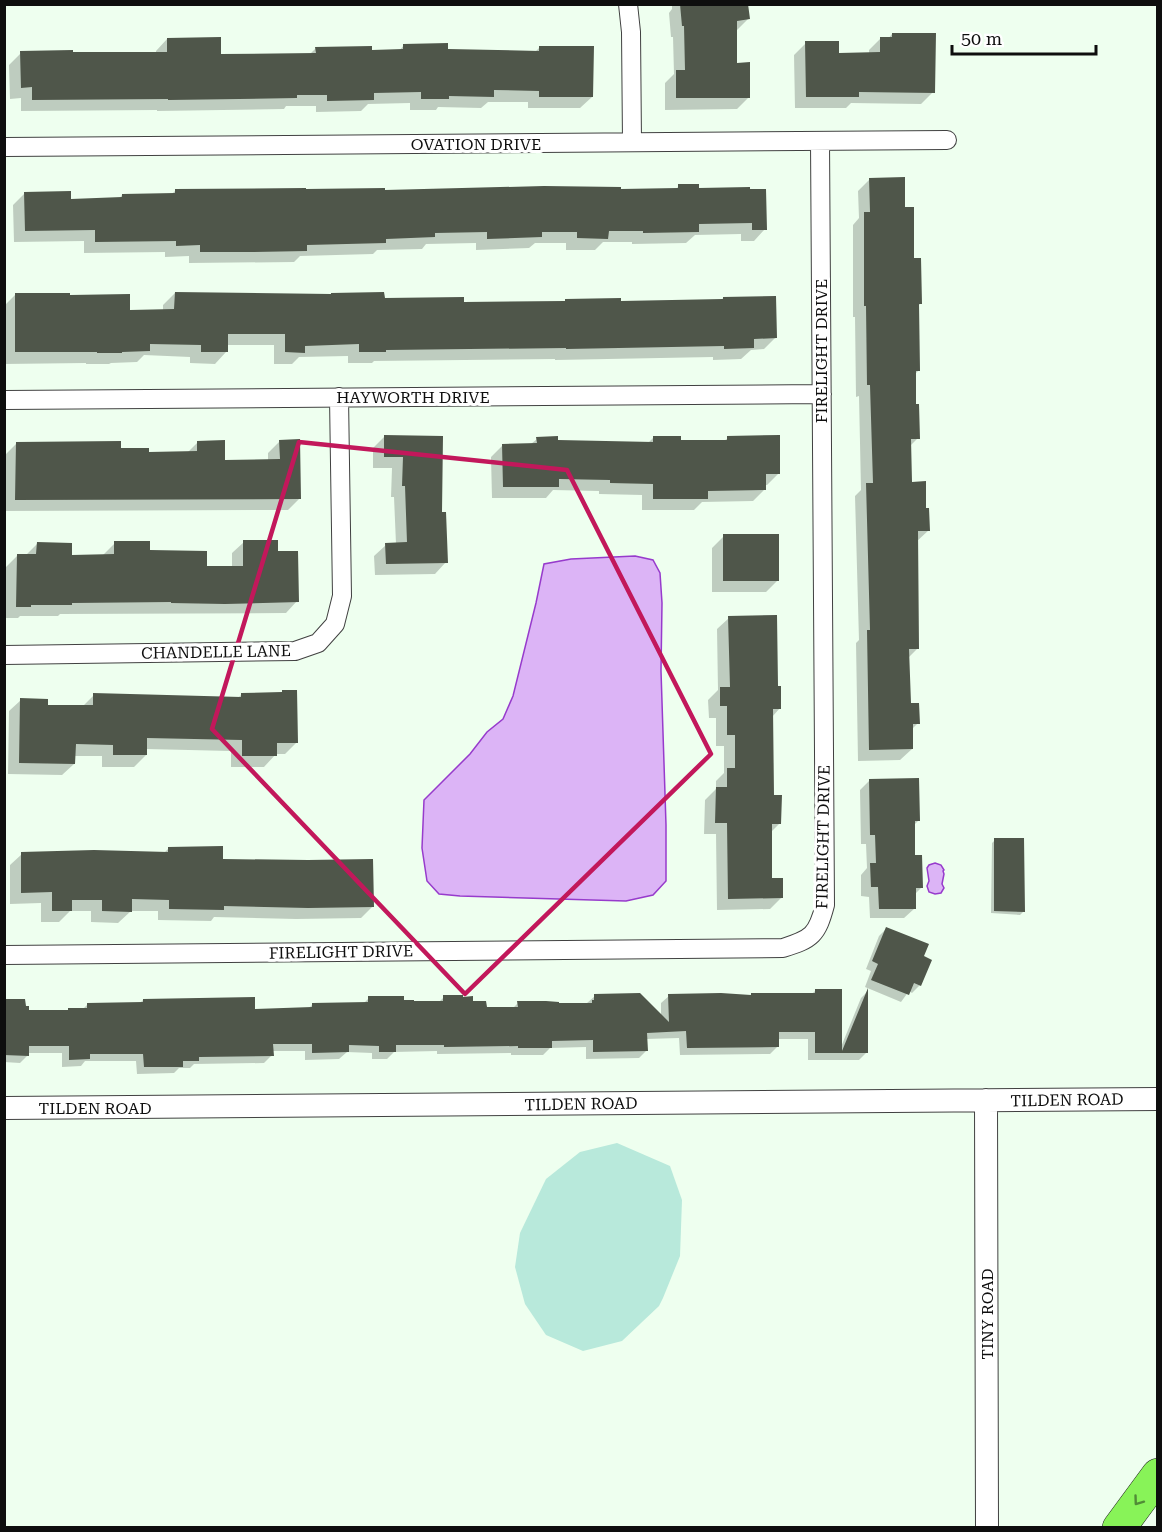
<svg xmlns="http://www.w3.org/2000/svg" width="1162" height="1532" font-family="'Roboto Serif',serif">
<style>
.green{fill:#b8e9db}
.water{fill:#dcb4f6;stroke:#973bcc;stroke-width:1.5}
.shadow{fill:#0003}
.building{fill:#4f564a}
.lines{fill:none;stroke-linecap:round;stroke-linejoin:round}
.minor-casing{stroke:#414141;stroke-width:20}
.tertiary-casing{stroke:#414141;stroke-width:24}
.motorway-casing{stroke:#1f1f1f;stroke-width:34}
.minor{stroke:#fff;stroke-width:18}
.tertiary{stroke:#fff;stroke-width:22}
.motorway{stroke:#88f358;stroke-width:33}
.oneway{stroke:#518c37}
.marked{fill:none;stroke:#c2185b;stroke-width:4.5;stroke-linejoin:round}
.labels{text-anchor:middle;dominant-baseline:central;stroke-width:6;stroke-linejoin:round;paint-order:stroke}
.street-label{font-size:16px;fill:#0e0e0e;stroke:#fff}
</style>
<rect width="100%" height="100%" fill="#eeffef"/>
<!-- green -->
<path class="green" d="M617,1143l53,23 12,34 -2,56 -17,42 -4,8 -37,35 -39,10 -37,-16 -21,-31 -10,-37 5,-34 26,-54 34,-27z"/>
<!-- water -->
<path class="water" d="M635,556l18,4 7,13 2,30 -1,68 5,154v56l-13,14 -27,6 -166,-5 -21,-2 -12,-13 -5,-33 2,-48 46,-46 17,-22 16,-13 10,-23 23,-93 8,-39 27,-5z
M935,863l6,2 3,5 -1,1 1,3 -2,10 2,4 -3,5 -6,1 -6,-2 -2,-6 2,-5 -2,-13 2,-3z"/>
<!-- shadow -->
<path class="shadow" d="M672,4h75l1,15 -11,11 -1,34 13,33 -12,12 -72,1v-27l9,-9 -1,-37h-2l-2,-24 3,-4z
M892,34l41,58 -12,12 -70,-1 -5,5h-51l-1,-53 12,-12 32,11h31v-4l12,-12 7,1z
M167,39l52,16 91,-1 6,-6 55,3h28l5,-6 43,6 88,1 5,-5 52,50 -12,11h-52v-6h-40l-7,6 -43,-1 -2,3h-26v-7l-42,1 -7,7 -45,1v-6h-30l-2,3 -127,2v-1l-136,1v-13l-11,1 -1,-34 12,-12h135v-2z
M870,179l34,30 16,95 -2,2 1,64 -5,5 4,63 -8,8 1,37 14,26 4,21 -13,12 1,107 -9,9 1,47 9,18 -7,7 1,19 -12,11 -42,1 -2,-118 3,-3 -4,-144 6,-6 -2,-94 -3,1 -1,-80h-2v-92l6,-7 -1,-27z
M679,186l18,3 68,40 -11,12h-13v-7l-46,1 -9,8 -54,1v-2h-29l-8,8h-29v-7h-31l-6,5 -53,2v-7l-50,1 -4,5 -45,1 -4,4 -73,2 -6,6 -105,1v-7l-24,1v-5l-81,1v-12l-70,1 -1,-37 12,-12 45,7 49,-1 3,-4 50,-1 3,-3 208,1 292,-2z
M175,293l208,7 79,4 259,-3 2,-3 53,39 -12,12 -13,1 -10,9 -28,1v-3l-158,3v-1l-181,2 -2,2h-24v-7l-49,1 -7,7h-18v-19h-48v7l-11,12 -25,-1v-6l-46,-2 -7,7 -26,1 -2,1h-23v-1l-82,1v-58l11,-11 53,2 60,14h35v-6z
M385,436l57,2 -2,76 6,48 -11,12 -60,1 -1,-19 12,-11 10,-1 -2,-47h-3l1,-29h-19v-20z
M653,438l27,3h44l4,-3 51,35 -12,12h-3v5l-11,11 -51,1 -8,8h-52v-15l-43,-1v-3l-46,-1 -7,8h-54l-1,-41 12,-12 28,-1 6,-5 19,2 92,2z
M280,441l20,57 -12,12 -284,1 1,-56 12,-12 103,7 28,3h39l11,-11 25,19 45,-1v-7z
M724,536l54,44 -12,12h-54v-44z
M244,542l33,11 20,48 -11,12 -226,1 -2,2h-38l-2,2h-13l1,-51 12,-12h8l11,-11 33,12 33,-1 12,-12 90,24h27v-14z
M729,618l47,70 4,20 -8,9v79l8,27 -10,10 1,47 11,17 -12,12 -53,1 -1,-76h-12l1,-34 11,-11v-8l8,-8v-27h-8v-28h-7l-1,-18 10,-10 -1,-61z
M242,694l55,48 -12,12h-9l-12,13h-33v-16l-85,-2v6l-12,12h-32v-11h-28v8l-12,11 -54,-1 1,-63 12,-11 25,6 36,1 12,-12 144,3z
M870,780l48,41 -4,4v31l7,32 -7,7v14l-10,9h-34l-1,-21 -8,-1v-21l6,-7 -1,-24h-5l-1,-54z
M995,840l28,72 -3,3 -29,-2 1,-70z
M169,848l53,12 151,46 -12,12 -65,1 -82,-2 -3,4 -53,-1v-9h-27l-13,12 -27,-1v-11h-21l-11,11h-18v-19l-31,1v-39l12,-11 142,-1z
M887,928l35,29 -2,28 -8,8 -3,-2 -8,11 -36,-15 6,-16 -5,-2 13,-33z
M815,991l26,56 20,-49 6,-6v60l-8,8h-51v-21h-31v8l-7,7 -90,1 -1,-17 -33,1v12l-7,7 -53,1v-12l-36,1 -7,7h-32v-2l-74,1v-3l-43,1 -7,7h-15v-6l-25,-1 -8,7 -34,1v-9h-33v4l-8,8 -70,1 -4,4h-11l-5,5 -37,1 -1,-13h-51l-4,5 -19,1v-14h-34v2l-8,8 -16,-1v-61l23,10 40,1 16,-3 4,-4 52,-1 4,-4 110,10 55,-1 5,-5h50l6,-6 69,5 6,-6 27,6 14,5h28l5,-5h69l8,-7 66,21v-14l8,-7h80l3,-2 59,1z"/>
<!-- building -->
<path class="building" d="M680,4h68l2,15 -13,2v42l13,-1v36h-74v-28h9l-1,-44h-2z
M892,33h44l-1,60 -76,-1v5h-53l-1,-56h34v12l41,-1v-15h12z
M221,37v17l95,-1 -1,-6 57,-1v4l31,-1v-5l45,-1v6l91,2v-5h55l-1,51h-54v-6l-45,-1v7l-45,-1v3h-28v-7l-47,1v7l-47,1v-6h-30v3l-129,2v-1l-136,1v-13l-11,1 -1,-37 53,-1v2h94v-14z
M905,177v30h9v51h7l1,46h-3l1,67h-4v33h3l1,35h-9l1,43 14,-1v27h3l1,23h-12l1,118h-10l2,54h8l1,21h-7v25l-44,1 -2,-120h3l-4,-147h7l-3,-98h-3l-1,-79h-2v-94h6l-1,-34z
M678,184h21v4l51,-1v2h16l1,41h-15v-7l-53,1v8l-56,1v-2h-34l-1,8 -31,-1v-6h-35v5l-55,2v-7l-52,1v4l-49,2v4l-79,2v6l-55,1h-52v-7l-24,1v-5l-81,1v-12l-70,1 -1,-39 47,-1v8l51,-2v-3l53,-1v-4l131,-1v1l79,-1v2l159,-4 77,1v2l57,-1z
M175,292l156,2v-1l53,-1 1,6 79,-1v5l101,-1v-2l56,-1v3l102,-2v-2l53,-1 1,42 -23,1v9l-30,1v-3l-158,3v-1l-180,2v2h-27v-8l-54,2v7l-20,-1v-18h-57v18h-27v-7l-51,-1v7l-28,1v1h-25v-1h-82v-59h55v2l60,-1v16l44,-1z
M384,435l59,1 -1,76h4l2,51 -62,1 -1,-21 22,-1 -2,-56h-3l1,-29h-19z
M780,435v39h-14v16l-58,1v8h-55v-15l-43,-1v-3l-51,-1v8h-56l-1,-43 35,-1 -1,-6 22,-1v4l95,2v-6h28v4h46v-4z
M300,439l1,60 -286,1 1,-58 105,-1v7h28v4l48,-1v-10l28,-1v20l55,-1 -1,-19z
M723,534h56v47h-56z
M243,540h35v11h20l1,51 -74,2 -54,-1v-1l-99,1v2h-41v2h-15l1,-53h19l1,-12 35,1v12l42,-1v-13h36v9l57,1v15h36z
M777,615l1,71h3v23h-8l1,86h8l-1,29h-9v54h11v20l-55,1 -1,-76h-12l1,-36h11v-19h8v-33h-8v-29h-7v-19h10l-2,-71z
M282,690h15l1,53h-21v13h-35v-16l-95,-2v17h-34v-10l-37,-1 -1,20 -56,-1 1,-65 28,1v6h45v-12l148,4v-4l41,-1z
M919,778l1,43h-5v34h7l1,33h-7v21h-37l-1,-22h-7l-1,-24h6l-1,-28h-5l-1,-56z
M994,838h30l1,74 -31,-1z
M223,846v13l85,1 65,-1 1,48 -66,1 -84,-2v4l-55,-1v-9l-37,-1v13l-30,-1v-11h-30v11h-20v-19l-31,1v-41l73,-2 74,2v-5z
M886,927l43,17 -5,12 8,4 -11,26 -7,-3 -5,12 -38,-15 7,-16 -6,-3z
M868,988v65h-53v-21h-36v15l-92,1 -1,-17 -39,2 1,18 -55,1v-12l-41,1v7h-34v-2l-74,1v-2h-48v7h-17v-6l-30,-1v7l-37,1v-9h-39l1,12 -75,1v4h-16v6h-39l-1,-13h-53v5l-21,1v-14h-40v10l-25,-1v-56h21l1,7h3v4h39v-2h19v-5l56,-1v-3l112,-2v12l57,-2v-4l56,-1v-6h36v4h10v1h29v-6h20v2l10,-1v5h13l1,6h31l-1,-6h29l13,1v1h33v-3h2v-6l46,-1 29,29 -1,-28 53,-1 30,2v-2h64v-4h27v62z"/>
<g class="lines">
<!-- minor casing -->
<g class="minor-casing">
<path id="minor" d="M628,4l3,28 1,110
M4,147l943,-7
M4,400l818,-6
M4,655l291,-4 23,-8 17,-19 7,-28 -3,-199
M4,955l779,-7c29,-9 34,-13 42,-43l-5,-764"/>
</g>
<!-- tertiary casing -->
<g class="tertiary-casing">
<path id="tertiary" d="M986,1100l1,428
M4,1108l1154,-9"/>
</g>
<!-- motorway casing -->
<g class="motorway-casing">
<path id="motorway" d="M1119,1528l39,-53"/>
</g>
<!-- minor -->
<use href="#minor" class="minor"/>
<!-- tertiary -->
<use href="#tertiary" class="tertiary"/>
<!-- motorway -->
<use href="#motorway" class="motorway"/>
</g>
<!-- one-way arrows -->
<defs><path id="oneway-chevron" d="M-2-3.5L2.5 0L-2 3.5" fill="none" stroke-width="1.6" stroke-linecap="round" stroke-linejoin="round" transform="scale(1.5)"/></defs>
<use class="oneway" href="#oneway-chevron" transform="translate(1138 1501) rotate(126)"/>
<!-- marked area -->
<path class="marked" d="M299,442l268,28 144,284 -246,240 -253,-265z"/>
<g class="labels">
<!-- street labels -->
<g class="street-label">
<text x="476" y="144">OVATION DRIVE</text>
<text transform="translate(821 351) rotate(-90)">FIRELIGHT DRIVE</text>
<text x="413" y="397">HAYWORTH DRIVE</text>
<text transform="translate(216 652) rotate(-1)">CHANDELLE LANE</text>
<text transform="translate(823 837) rotate(-89)">FIRELIGHT DRIVE</text>
<text transform="translate(341 952) rotate(-1)">FIRELIGHT DRIVE</text>
<text transform="translate(1067 1100) rotate(-1)">TILDEN ROAD</text>
<text transform="translate(581 1104) rotate(-1)">TILDEN ROAD</text>
<text x="95" y="1108">TILDEN ROAD</text>
<text transform="translate(987 1314) rotate(-90)">TINY ROAD</text>
</g>
</g>
<!-- border -->
<rect width="1162" height="1532" fill="none" stroke="#0e0e0e" stroke-width="12"/>
<!-- scale -->
<path d="M952 45v9h144v-9" fill="none" stroke="#0e0e0e" stroke-width="3"/>
<text x="961" y="45" font-size="18" fill="#0e0e0e" stroke="#ffffff" stroke-width="4.5" paint-order="stroke">50 m</text>
</svg>
